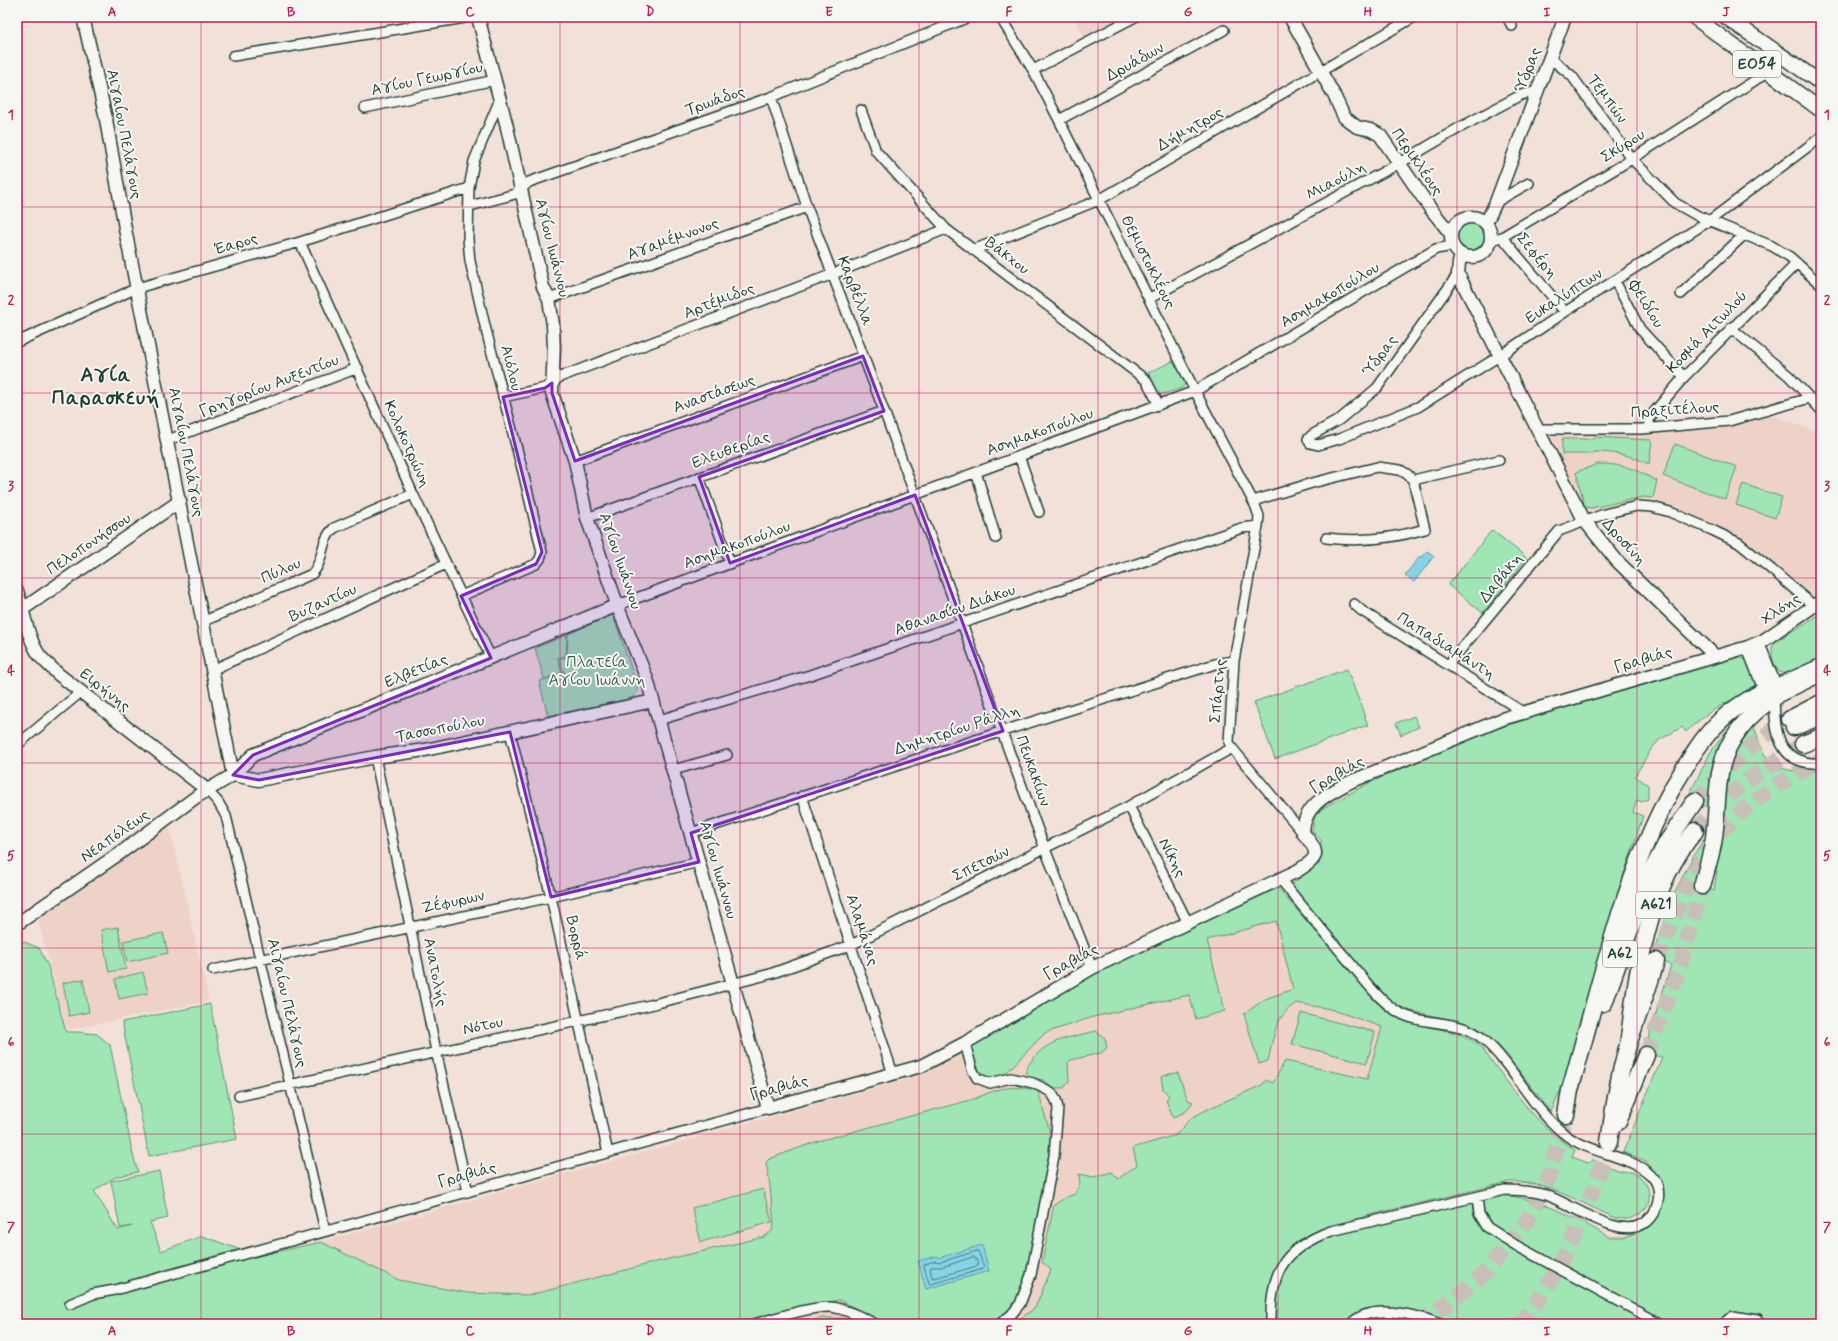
<svg xmlns="http://www.w3.org/2000/svg" width="1838" height="1341" font-family="Mynerve,sans-serif">
<style>
.built{fill:#efd2c7}
.green{fill:#9fe6b4;stroke:#5f9274}
.water{fill:#87d4e7;stroke:#5d989f}
.lines{fill:none;stroke-linecap:round;stroke-linejoin:round}
.shore{stroke:#49797c;stroke-width:1}
.highway-tunnel{stroke:#c8c0b8;stroke-width:16;stroke-dasharray:16 8;stroke-linecap:butt}
.street-casing{stroke:#1f3d34;stroke-width:12}
.secondary-casing{stroke:#1f3d34;stroke-width:15}
.primary-casing{stroke:#1f3d34;stroke-width:17}
.highway-casing{stroke:#1f3d34;stroke-width:19}
.street{stroke:#f6f6f2;stroke-width:9}
.secondary{stroke:#f6f6f2;stroke-width:12}
.primary{stroke:#f6f6f2;stroke-width:14}
.highway{stroke:#f6f6f2;stroke-width:16}
.marked{fill:#7b2cbf;fill-opacity:0.2;stroke:#7b2cbf;stroke-width:3;stroke-linejoin:round}
.grid{fill:none;stroke:#c2185b;stroke-width:1;stroke-opacity:0.55}
.labels{text-anchor:middle;dominant-baseline:central;stroke-width:4;stroke-linejoin:round;paint-order:stroke}
.shield{fill:#f6f6f2;stroke:#60746d;stroke-width:1}
.shield-label{font-size:15px;font-weight:bold;fill:#1f3d34}
.street-label{font-size:16px;fill:#1f3d34;stroke:#f6f6f2}
.park-label{font-size:16px;fill:#395f4e;stroke:#f6f6f2}
.district-label{font-size:20px;font-weight:bold;letter-spacing:1px;fill:#1f3d34;stroke:#f6f6f2}
.neatline{fill:none;stroke:#c2185b;stroke-width:1.5}
.grid-label{font-size:13px;text-anchor:middle;font-weight:bold;fill:#c2185b}
</style>
<rect width="100%" height="100%" fill="#f2e1d9"/>
<filter id="ink" filterUnits="userSpaceOnUse"><feTurbulence type="fractalNoise" baseFrequency=".025" numOctaves="2"/><feDisplacementMap in="SourceGraphic" scale="8" xChannelSelector="R" yChannelSelector="G"/><feConvolveMatrix kernelMatrix="1 2 1 2 8 2 1 2 1" color-interpolation-filters="sRGB"/></filter>
<g filter="url(#ink)">
<!-- built -->
<path class="built" d="M1074,17h52l-42,20z
M1768,414l53,19v158l-8,5 -48,-40 -24,-17 -50,-25 -32,-11 -14,-2 -54,10 -4,-1 -6,-8 -33,-64 2,-6 111,1 51,-4 16,-2z
M169,824l40,177 -142,29 -30,-114 54,-35z
M1276,887l59,69 49,51 10,59 -341,258h-834l39,-68 38,-7 606,-169 22,-8 39,-20 46,-32z"/>
<!-- green -->
<path class="green" d="M1456 237a15 15 0 1 1 30 0a15 15 0 1 1-30 0Z
M1173,361l13,21 -4,6 -22,7c-6,-4 -12,-15 -12,-22z
M1594,437l58,3 -3,24c-18,-9 -36,-12 -56,-12v2h-31v-15h31z
M1675,444l62,23 -12,32 -62,-23z
M1598,464c26,0 37,5 59,17l-4,17 -10,-1 -52,11 -6,-1 -9,-35z
M1743,484l39,13 -7,21 -39,-13z
M1492,530l35,28 -44,55 -35,-28z
M1821,613v45l-35,16 -7,-2c-6,-8 -10,-19 -5,-29z
M613,615l25,73v4l-6,6 -84,18 -9,-35 26,-7 -6,-15 8,-2 1,-23z
M567,635l-1,21 -9,2 6,15 -19,6 -9,-31z
M1739,657c11,1 18,21 16,31 -26,13 -47,22 -69,44l-4,-5 -23,13 -9,11 -15,25 13,9v14l-6,3 -5,-2 -4,12 10,4 -31,95 -47,170 -14,31 -49,-63 -19,-18 -26,-10 -46,-10 -17,-7 -26,-27 -77,-90 2,-4 26,-19 2,-24 -9,-9 3,-15 8,-8 46,-25 122,-53z
M1347,669l21,56 -93,34 -21,-57z
M1414,716l5,11 -18,8 -5,-12z
M1750,721c7,9 8,19 12,29 11,23 38,23 59,20v554h-808l22,-16 16,-38 -9,-8 12,-57 12,-8 9,-3 5,-11 -1,-9 15,3 18,-5 6,7 19,-14 -4,-17 43,-13 15,-17 21,-11 50,-22 4,-5 7,3 12,-22 82,18 15,-52 -52,-18 -34,-6c-22,15 -22,33 -28,58l-9,3 -15,-50 21,-15 28,-10 -17,-68 -69,19 18,71 -29,8 -7,-24 -96,22 -48,16 -40,41 -9,5h-10l-5,-4 -11,-29 81,-52 225,-108c29,33 57,66 87,98 10,11 21,26 35,34 25,13 53,7 80,26 30,36 55,81 97,106l-3,7 16,6 5,-3c8,3 16,7 24,10 8,2 16,1 23,7 14,12 12,34 -6,40 -6,3 -12,2 -18,1 -35,-14 -69,-38 -107,-36l-139,33 -49,14 -23,15 202,-49c39,2 76,24 110,42h14l11,-4 9,-6 13,-27 -6,-28 3,-1 -8,-10 -23,-9 39,-94 -18,-6 27,-87 -18,-6c9,-43 27,-82 50,-119l3,10 -5,37 13,3 3,-20 -2,-4 -1,-71z
M1726,731l2,2 -19,77 -19,-17 20,-40z
M118,927l8,42 -17,3 -8,-42z
M163,933l5,20 -41,9 -4,-21z
M17,939l22,9 9,18 18,66h11l20,2 13,11 23,110 5,17 -23,5 -21,14 24,39 14,-4 -12,2 -9,-47 48,-10 9,47 -18,4 11,29 41,-15 56,20 63,-14 78,38 68,13 63,2 126,-33 108,-25 8,-6 2,-7 -5,-46 -3,-15 3,-4 49,-18 156,-42c24,-11 38,-15 64,-8l15,52 -9,53 -22,94c-8,20 -16,24 -35,34h-103l-45,-24 -114,24h-708z
M143,972l5,21 -29,6 -4,-20z
M83,979l6,33 -20,4 -6,-33z
M210,1004l27,135 -88,17 -27,-134z
M1301,1013l74,19 -8,31 -75,-19z
M1096,1031l9,7 2,10 -6,5 -30,7 -3,3 1,18 -5,7h-10l-11,-8 -17,-3c-1,-8 1,-10 6,-17 15,-21 41,-23 64,-29z
M1178,1073l10,27 5,2 -7,9 -13,7 -7,-18 3,-4 -6,-7 -2,-12 8,-3z
M763,1189l9,33 -71,20 -9,-34z
M822,1318h20l22,6h-55l-1,-2z"/>
<!-- water -->
<path class="water" d="M1427,551l7,5 -20,26 -9,-7 15,-19 2,2z
M982,1245l7,26 -63,18 -8,-28 19,-5 1,2z"/>
<g class="lines">
<!-- shore -->
<path class="shore" d="M978,1251l6,16 -1,2 -52,15 -2,-1 -5,-17 1,-2 10,-3 5,1z
M974,1257l4,6 -1,3 -42,12 -3,-1 -2,-8 1,-2h10z"/>
<!-- highway-tunnel -->
<path class="highway-tunnel" d="M1695,801l54,-54 41,-28
M1695,831l25,-27 26,-23 57,-37
M1656,961c17,-43 32,-87 60,-123 27,-35 68,-57 105,-78
M1646,1055l33,-85 23,-84
M1418,1324l41,-29 26,-22 43,-54 20,-40 18,-64
M1518,1324c19,-18 31,-40 43,-63 21,-39 35,-77 48,-119"/>
<!-- street casing -->
<g class="street-casing">
<path id="street" d="M1000,17l33,53 26,50 136,271 60,114 4,11 -1,10 -24,135 -5,81 3,6 71,85
M1507,17l5,9
M233,56l238,-39
M1550,58l22,18 60,83 43,44 23,13 74,30 18,11 31,28
M1033,70l102,-53
M771,97l36,110 77,204 161,438 47,119
M365,108l130,-28
M861,110l15,41 70,78 200,151 13,25
M1059,120l165,-90
M1496,202l33,-19
M470,206l45,-12 14,-12 242,-85 198,-80
M1502,237l63,75
M1491,240l11,-3 130,-78 136,-87
M300,242l113,252 78,164
M973,250l126,-50 315,-183
M1458,274l-81,114 -38,32 -27,15 -4,4 2,4 8,2 21,-6 79,-32 83,-52 64,-43 144,-91 112,-84
M1615,281l25,48 44,48
M1681,294l63,-59
M1150,298l248,-134 61,-36 62,-33 16,-4
M549,299l258,-92
M1731,328l58,48 32,34
M17,342l120,-54 163,-46 169,-54
M503,397l42,-9 15,-11 273,-103 113,-45
M1648,428l2,-11 34,-40 113,-114
M1538,429h104l87,-8 81,-23
M168,440l190,-72
M1019,456l20,56
M575,461l288,-105
M976,472l20,66
M699,477l31,86
M1253,501l59,-18 65,-16 23,3 7,4 6,6
M587,518l297,-107
M1326,538c34,4 66,1 99,-9l-12,-49 86,-20
M461,596l75,-32 4,-5 2,-7 -18,-76 -38,-146 -16,-69 -2,-22 1,-51 5,-27 26,-62
M1354,604l8,7 161,101
M618,605l577,-214 241,-142 17,-3
M202,622l110,-48c13,-14 7,-32 22,-46l79,-34
M1448,665l111,-134 45,-17 33,-8 15,1 18,5 42,18 27,13 33,27 42,36
M212,670l234,-106
M1774,698c1,33 3,68 47,65
M659,720l151,-45 432,-147 16,-2
M510,732l41,165 57,256
M17,745l64,-53
M375,757l61,294 32,141
M677,769l50,-14
M207,790l11,12 8,14 99,414
M802,796l91,278
M1129,806l59,117
M691,833l312,-102 212,-67 19,-3
M213,970l338,-73 148,-35
M965,1043l7,26 5,9 13,5 21,-5 22,5 18,9 5,8 2,8 -4,48 -23,119 -11,29 -9,11 -11,9
M239,1096l411,-91 120,-31 81,-29 278,-139 103,-58
M1477,1197l2,17 8,13 30,19 144,78
M70,1304l23,-10 22,-4c217,-62 435,-121 653,-182
M755,1324c19,-6 57,-18 76,-17 14,2 31,10 44,17
M1271,1324c-1,-51 11,-75 60,-93l174,-41c15,0 28,1 41,5 26,9 75,47 100,27 12,-10 17,-30 8,-43 -16,-22 -63,-25 -87,-43 -35,-26 -51,-68 -84,-97 -23,-21 -59,-12 -85,-27 -18,-11 -33,-31 -46,-47 -24,-28 -48,-56 -71,-85
M1351,1324c19,-22 66,-9 90,0
M1724,1324l9,-8 24,4 3,4"/>
</g>
<!-- secondary casing -->
<g class="secondary-casing">
<path id="secondary" d="M83,17l22,97 21,120 107,541
M478,17l28,106 37,164 6,12 4,26 1,23 -2,45 23,68 12,57 32,92 28,69 121,429 153,-42 44,-23 127,-75 205,-97c23,-14 23,-18 6,-38 0,-28 25,-39 47,-51l155,-64 243,-71 16,-7 57,-39
M1290,17l44,78 10,22 13,10 14,3 9,5 50,73 21,26
M1451 237a20 20 0 1 1 40 0a20 20 0 1 1-40 0Z
M1486,223l10,-21 69,-185
M1461,255l-2,8 -1,11 126,246 33,41 98,95
M17,591c7,20 10,47 23,65 5,6 12,12 18,18l149,116
M17,613l163,-112
M1758,643l17,43v6
M1748,647l17,43 6,6
M1765,690l56,-25
M1774,698l47,-23
M233,775l26,5 116,-23 50,-7 228,-49
M17,924l106,-73 73,-54 37,-22 20,-20 365,-150"/>
</g>
<!-- primary casing -->
<g class="primary-casing">
<path id="primary" d="M1694,17l127,93
M1726,17l95,66"/>
</g>
<!-- highway casing -->
<g class="highway-casing">
<path id="highway" d="M1790,719l31,-16
M1794,727l27,-11
M1803,744l18,-7
M1702,886c4,-14 8,-28 11,-42 4,-23 3,-48 7,-71 6,-33 26,-57 54,-75
M1604,1003l44,-125 19,-36 28,-41
M1628,1046c9,-73 18,-157 67,-215
M1566,1115l4,-25c30,-103 51,-208 103,-303 13,-21 25,-44 43,-62 14,-15 32,-25 49,-35
M1618,1122l28,-67
M1609,1142c5,-33 9,-65 19,-97 9,-28 20,-55 28,-84"/>
</g>
<!-- street -->
<use href="#street" class="street"/>
<!-- secondary -->
<use href="#secondary" class="secondary"/>
<!-- primary -->
<use href="#primary" class="primary"/>
<!-- highway -->
<use href="#highway" class="highway"/>
</g>
</g>
<!-- marked area -->
<path class="marked" d="M863,356l21,55 -185,66 31,86 185,-68 88,236 -312,102 8,29 -148,35 -41,-165 -251,48 -26,-5 20,-20 238,-97 -30,-62 75,-32 6,-12 -39,-155 42,-9 7,-5v10l23,68z"/>
<!-- grid -->
<path class="grid" d="M201,17v1307M381,17v1307M560,17v1307M740,17v1307M919,17v1307M1098,17v1307M1278,17v1307M1457,17v1307M1637,17v1307M17,207h1804M17,393h1804M17,578h1804M17,763h1804M17,948h1804M17,1134h1804"/>
<g class="labels">
<!-- shield labels -->
<g class="shield">
<rect x="1733" y="51" width="48" height="26" rx="3"/>
<rect x="1636" y="892" width="40" height="26" rx="3"/>
<rect x="1603" y="941" width="34" height="26" rx="3"/>
</g>
<g class="shield-label">
<text x="1757" y="64">ΕΟ54</text>
<text x="1656" y="905">Α621</text>
<text x="1620" y="954">Α62</text>
</g>
<!-- street labels -->
<g class="street-label">
<text transform="translate(1135 62) rotate(-29)">Δρυάδων</text>
<text transform="translate(1528 70) rotate(-69)">Ύδρας</text>
<text transform="translate(427 79) rotate(-12)">Αγίου Γεωργίου</text>
<text transform="translate(1607 99) rotate(54)">Τεμπών</text>
<text transform="translate(715 101) rotate(-19)">Τρωάδος</text>
<text transform="translate(1190 129) rotate(-30)">Δήμητρος</text>
<text transform="translate(124 134) rotate(79)">Αιγαίου Πελάγους</text>
<text transform="translate(1623 146) rotate(-32)">Σκύρου</text>
<text transform="translate(1417 162) rotate(55)">Περικλέους</text>
<text transform="translate(1336 181) rotate(-28)">Μιαούλη</text>
<text transform="translate(673 239) rotate(-20)">Αγαμέμνονος</text>
<text transform="translate(236 244) rotate(-16)">Έαρος</text>
<text transform="translate(552 248) rotate(76)">Αγίου Ιωάννου</text>
<text transform="translate(1007 256) rotate(37)">Βάκχου</text>
<text transform="translate(1537 256) rotate(50)">Σεφέρη</text>
<text transform="translate(1148 262) rotate(63)">Θεμιστοκλέους</text>
<text transform="translate(855 291) rotate(69)">Καρβέλλα</text>
<text transform="translate(1330 295) rotate(-31)">Ασημακοπούλου</text>
<text transform="translate(1564 296) rotate(-33)">Ευκαλύπτων</text>
<text transform="translate(719 301) rotate(-21)">Αρτέμιδος</text>
<text transform="translate(1646 304) rotate(59)">Φειδίου</text>
<text transform="translate(1707 332) rotate(-46)">Κοσμά Αιτωλού</text>
<text transform="translate(1380 356) rotate(-53)">Ύδρας</text>
<text transform="translate(511 368) rotate(76)">Αιόλου</text>
<text transform="translate(269 386) rotate(-21)">Γρηγορίου Αυξεντίου</text>
<text transform="translate(714 394) rotate(-20)">Αναστάσεως</text>
<text transform="translate(1675 410) rotate(-4)">Πραξιτέλους</text>
<text transform="translate(1040 432) rotate(-20)">Ασημακοπούλου</text>
<text transform="translate(407 444) rotate(66)">Κολοκοτρώνη</text>
<text transform="translate(731 450) rotate(-20)">Ελευθερίας</text>
<text transform="translate(186 452) rotate(79)">Αιγαίου Πελάγους</text>
<text transform="translate(1624 542) rotate(48)">Δροσίνη</text>
<text transform="translate(89 544) rotate(-34)">Πελοπονήσσου</text>
<text transform="translate(737 545) rotate(-20)">Ασημακοπούλου</text>
<text transform="translate(620 561) rotate(71)">Αγίου Ιωάννου</text>
<text transform="translate(281 571) rotate(-24)">Πύλου</text>
<text transform="translate(1501 578) rotate(-51)">Δαβάκη</text>
<text transform="translate(323 603) rotate(-24)">Βυζαντίου</text>
<text transform="translate(1781 609) rotate(-34)">Χλόης</text>
<text transform="translate(955 610) rotate(-19)">Αθανασίου Διάκου</text>
<text transform="translate(1446 646) rotate(32)">Παπαδιαμάντη</text>
<text transform="translate(1643 660) rotate(-16)">Γραβιάς</text>
<text transform="translate(416 671) rotate(-22)">Ελβετίας</text>
<text transform="translate(105 690) rotate(38)">Ειρήνης</text>
<text transform="translate(1218 691) rotate(-85)">Σπάρτης</text>
<text transform="translate(440 729) rotate(-11)">Τασσοπούλου</text>
<text transform="translate(957 730) rotate(-18)">Δημητρίου Ράλλη</text>
<text transform="translate(1033 771) rotate(70)">Πευκακίων</text>
<text transform="translate(1337 775) rotate(-30)">Γραβιάς</text>
<text transform="translate(115 836) rotate(-35)">Νεαπόλεως</text>
<text transform="translate(1172 858) rotate(63)">Νίκης</text>
<text transform="translate(981 864) rotate(-26)">Σπετσών</text>
<text transform="translate(718 870) rotate(74)">Αγίου Ιωάννου</text>
<text transform="translate(453 902) rotate(-12)">Ζέφυρων</text>
<text transform="translate(862 930) rotate(72)">Αλαμάνας</text>
<text transform="translate(576 938) rotate(77)">Βορρά</text>
<text transform="translate(1071 962) rotate(-28)">Γραβιάς</text>
<text transform="translate(435 972) rotate(79)">Ανατολής</text>
<text transform="translate(287 1003) rotate(77)">Αιγαίου Πελάγους</text>
<text transform="translate(483 1026) rotate(-12)">Νότου</text>
<text transform="translate(779 1088) rotate(-15)">Γραβιάς</text>
<text transform="translate(467 1175) rotate(-15)">Γραβιάς</text>
</g>
<!-- park labels -->
<g class="park-label">
<text x="597" y="662">Πλατεία<tspan x="597" dy="18">Αγίου Ιωάννη</tspan></text>
</g>
<!-- district labels -->
<g class="district-label">
<text x="106" y="375">Αγία<tspan x="106" dy="23">Παρασκευή</tspan></text>
</g>
</g>
<!-- margin -->
<rect width="1838" height="1341" fill="none" stroke="#f6f6f2" stroke-width="44"/>
<rect x="22" y="22" width="1794" height="1297" class="neatline"/>
<g class="grid-label">
<text x="112" y="16">A</text>
<text x="291" y="16">B</text>
<text x="470" y="16">C</text>
<text x="650" y="16">D</text>
<text x="829" y="16">E</text>
<text x="1009" y="16">F</text>
<text x="1188" y="16">G</text>
<text x="1368" y="16">H</text>
<text x="1547" y="16">I</text>
<text x="1726" y="16">J</text>
<text x="11" y="119">1</text>
<text x="1827" y="119">1</text>
<text x="11" y="304">2</text>
<text x="1827" y="304">2</text>
<text x="11" y="490">3</text>
<text x="1827" y="490">3</text>
<text x="11" y="675">4</text>
<text x="1827" y="675">4</text>
<text x="11" y="860">5</text>
<text x="1827" y="860">5</text>
<text x="11" y="1046">6</text>
<text x="1827" y="1046">6</text>
<text x="11" y="1231">7</text>
<text x="1827" y="1231">7</text>
<text x="112" y="1335">A</text>
<text x="291" y="1335">B</text>
<text x="470" y="1335">C</text>
<text x="650" y="1335">D</text>
<text x="829" y="1335">E</text>
<text x="1009" y="1335">F</text>
<text x="1188" y="1335">G</text>
<text x="1368" y="1335">H</text>
<text x="1547" y="1335">I</text>
<text x="1726" y="1335">J</text>
</g>
</svg>
